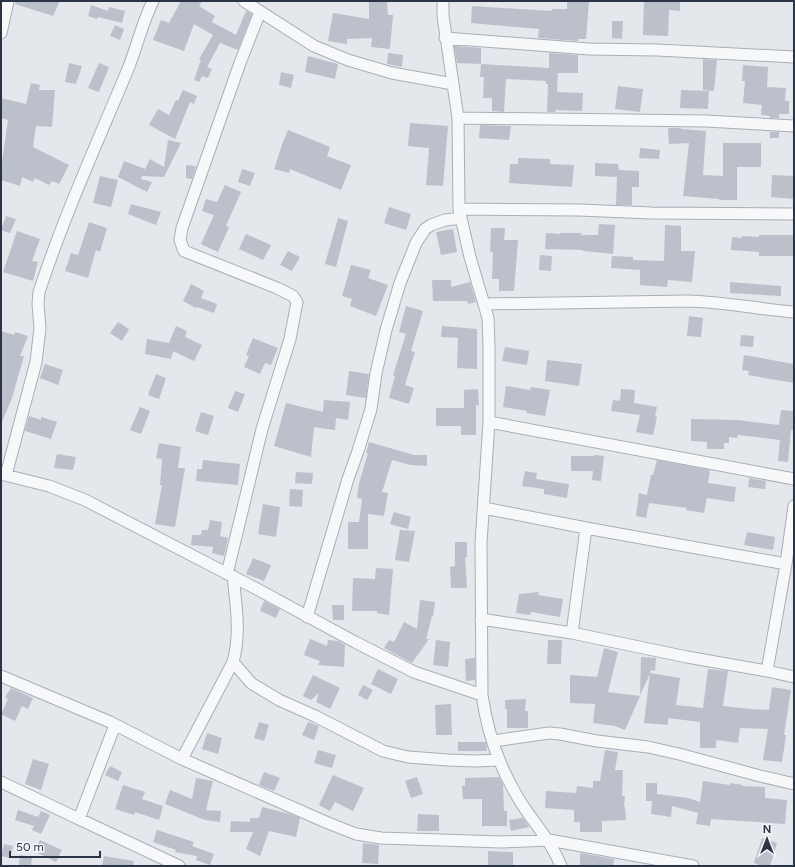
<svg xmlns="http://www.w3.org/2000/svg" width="795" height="867" font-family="Figtree,sans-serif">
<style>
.building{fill:#bbc0ca}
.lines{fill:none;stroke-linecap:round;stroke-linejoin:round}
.street-casing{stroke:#a9aeb7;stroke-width:13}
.street{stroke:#f7f8fa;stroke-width:11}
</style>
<rect width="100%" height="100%" fill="#e4e7ec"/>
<!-- building -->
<path class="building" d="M16,1h44l-7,15 -38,-12z
M181,1h21l-3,5 16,10 -3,6 24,13 10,-24 6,3 -14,36 -18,-7 -13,24 5,2 -4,9 -6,-2 -3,6 -5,-2 7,-20 -2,-1 14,-24 -19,-11 -10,27 -31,-11 8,-20 8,3z
M369,1h18l1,14h5l-3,34 -19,-2 1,-9 -25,1v5l-19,-3 5,-28 36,6z
M567,1h22l-3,38h-8v2l-40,-3 1,-9 -68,-6 1,-17 80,5v-2h15z
M644,1h36v10l-11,-1 -1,26 -25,-1z
M91,5l17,6 1,-4 16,4 -3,12 -24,-6 -1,2 -9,-3z
M612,21h11l-1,18 -10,-1z
M115,25l9,4 -4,11 -10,-4z
M454,46l27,2v16l-24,-1z
M388,53l15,2 -1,12 -15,-3z
M549,53l29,2v18h-20l-1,19 26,1 -1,18 -26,-1 -1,2h-8l1,-28h-2v-3l-40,-2 -2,33 -12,-1v-13h-9l1,-21h-4l1,-13 68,4z
M308,56l30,8 -3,15 -30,-7z
M703,59l14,1 -3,31 -11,-1z
M69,63l13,3 -6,18 -11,-2z
M99,63l10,4 -10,25 -11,-4z
M743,65l25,2 -1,20 19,1 -1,13h4v13h-10v4h-9v-2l-9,-1 1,-10 -19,-2 2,-22h-3z
M281,72l13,3 -3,13 -12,-3z
M31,83l9,2 -1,5h16l-3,37 -16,-1 -3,21 36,18 -10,19 -7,-3 -3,4 -14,-7 -2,4 -11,-5 -2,9 -19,-6v-18h1l6,-42 -7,-2v-20l25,6z
M618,86l25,3 -3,23 -25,-3z
M183,90l14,6 -3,8 -4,-2 -15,37 -26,-14 9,-16 11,6 7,-15 2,1z
M681,90l28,1 -1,18 -28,-1z
M410,123l38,3 -5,60 -17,-1 3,-37 -21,-2z
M480,125l31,1 -2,14 -30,-2z
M668,128h13v1l25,2 -3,44 20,1v-33h38v24h-24v33h-18v-1l-36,-3 6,-53 -20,1z
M288,130l42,17 -3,9 24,9 -10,25 -51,-21 -1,4 -15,-4 9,-27z
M770,132h9v6h-9z
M168,140l13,3 -17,34 -22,-1 -1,3 11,3 -5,10 -29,-15 6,-16 21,8 5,-10 14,8z
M640,148l20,2 -1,9 -20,-1z
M518,158l32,1v5l24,1 -2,22 -63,-4 1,-19h8z
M595,163l23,1 1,6 20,1v16h-7v18h-16l1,-28 -22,-1z
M186,165l10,1 -4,13 -6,-1z
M242,169l13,4 -5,13 -12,-4z
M772,175l22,1v23l-23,-2z
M100,176l18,4 -7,27 -18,-4z
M225,185l16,7 -15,34 3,1 -11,25 -17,-8 13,-29 -12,-4 4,-12 11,3z
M131,204l30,8 -5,13 -28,-11z
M389,207l22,7 -5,16 -22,-7z
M6,216l10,3 -6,14 -9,-3z
M338,218l10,3 -12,46 -11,-3z
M89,222l18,6 -7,24 -4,-2 -8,28 -23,-7 6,-18 7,2z
M599,224l16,1 -2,29 -30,-3v-1l-38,-1 1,-16 14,1v-1h21v2h17z
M665,225l16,1v25h14l-3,31 -24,-2 -1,7 -27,-2v-15l-29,-2 1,-12 21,1v3l31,1z
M491,228h14l-1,12h14l-4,51h-15v-12h-7l1,-27h-3z
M453,229l4,23 -16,3 -5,-23z
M17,231l23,8 -8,22 6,1 -5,19 -30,-9z
M246,234l25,11 -8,15 -24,-11z
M759,235h35v21h-35v-4l-28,-2 1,-13 10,1v-2l17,1z
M288,251l12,6 -8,14 -12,-6z
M540,255l12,1 -1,15 -12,-1z
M351,265l20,5 -3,8 20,7 -12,31 -26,-10 2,-7 -10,-3z
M432,280h19v7l19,-5 6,20 -8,2 -1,-3h-34z
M730,282l51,4v10l-51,-3z
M191,284l13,7 -3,7 16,6 -3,9 -17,-6 -1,1 -13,-7z
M406,306l17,5 -12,40 4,1 -10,33 9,3 -5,16 -20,-6 6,-22 -2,-1 13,-41 -7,-2z
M689,316l14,2 -2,19 -14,-1z
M118,322l11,7 -7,12 -12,-8z
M176,326l11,5 -2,6 17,8 -8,16 -21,-10 -2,8 -26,-5 2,-15 22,4z
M442,326l35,3v40l-20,-1 1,-30 -17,-1z
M1,331l13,4 1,-3 13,4 -8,20h4l-12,42 -11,26z
M741,335l13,1 -1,11 -13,-1z
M253,338l25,10 -7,17 -6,-2 -5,11 -16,-7 5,-11 -3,-1z
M505,347l24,4 -2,14 -25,-4z
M744,355l50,9v19l-46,-8 1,-4 -7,-1z
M547,360l35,4 -3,22 -34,-5z
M45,364l18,6 -5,15 -18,-7z
M349,371l20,3 -3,24 -20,-3z
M156,374l10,4 -7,21 -11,-4z
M506,386l24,4 1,-3 19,3 -5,26 -19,-3 1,-2 -24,-4z
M478,389l1,16h-3v30h-15v-9h-25v-18h28v-18z
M621,389l14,1 -1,13 23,4 -2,9 2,1 -4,18 -17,-3 4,-17 -29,-4 2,-11 7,1z
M235,391l10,3 -7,18 -10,-4z
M324,400l26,2 -2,18 -12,-2 -1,12 -21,-3 -3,30 -37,-11 12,-43 37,9z
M140,407l10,4 -9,23 -11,-4z
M781,410l13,1v19h-3l-3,32 -10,-1 2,-21 -42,-5 -1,3 -8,-1v6h-5v6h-17v-7l-16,-1v-22l46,1 42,5z
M201,412l13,4 -6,19 -13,-4z
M29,416l12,4v-3l16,5 -6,17 -26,-8z
M369,442l45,13h13v11l-17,-1 -18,-5 -10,32 6,1 -4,23 -16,-2v35h-20v-27h11l3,-23 -5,-1 2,-15 9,-30h-2z
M159,443l22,4 -3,21h7l-10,59 -20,-3 7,-39h-2l2,-26 -6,-1z
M57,454l19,3 -3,13 -19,-2z
M594,455l10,1 -3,25 -9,-1 1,-9h-22v-15h23z
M203,460l37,4 -2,21 -42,-4 1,-12h5z
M657,460l53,10 -2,13 28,4 -2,15 -27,-4 -3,15 -18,-3 1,-2 -38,-5 -3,15 -10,-2 3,-23 8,2 4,-20h2z
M525,471l12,2 -1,6 33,5 -2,14 -23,-4v-5l-22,-3z
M296,472l17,1 -1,11 -17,-1z
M749,478l17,3 -1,8 -17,-2z
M290,489l13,1 -1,17 -13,-1z
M263,504l17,3 -4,30 -18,-3z
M394,512l17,5 -3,12 -18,-5z
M210,520l12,2 -2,14 8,2 -4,18 -12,-3 1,-6 -22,-2 1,-10h9l1,-5h6z
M400,530l15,1 -6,31 -14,-2z
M747,532l28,5 -2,13 -29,-5z
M455,542h12v15h-2l2,31h-16l-1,-21 5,-1z
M253,558l18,7 -7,16 -18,-7z
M376,568l17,1 -4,46 -12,-2v-2h-25l1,-33 22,1z
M539,592l-1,3 25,4 -3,18 -29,-5 -1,3 -14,-2 3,-19z
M420,600l15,2 -2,14h-1l-6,23h3l-17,24 -28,-15 5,-8 5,2 10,-20 13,7z
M264,601l16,8 -4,9 -16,-7z
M332,605h12v15h-11z
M310,639l17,7 1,-6 10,1 7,4 -1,22 -26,-2 2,-4 -16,-6z
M436,640l14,2 -2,25 -15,-2z
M548,640h14l-1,24h-14z
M604,648l14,4 -10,40 32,4 -15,34 -10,-4 -22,-3 2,-19 -25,-1v-28l27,2z
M641,657l15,1 -1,13 -4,-1 -1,3 30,5 -4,27 27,3 5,-39 20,2 -5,35 28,3 18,1 3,-23 19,3 -7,45h2l-4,27 -19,-2 5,-31 -28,-1 -2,15 -22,-3v8h-16v-26l-32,-4v7l-24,-2 6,-49 -10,21z
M475,658v22l-9,1 -1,-22z
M378,669l20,10 -7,15 -20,-10z
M313,675l27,13 -10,21 -14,-7 3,-9 -8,7 -8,-4z
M363,685l10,5 -6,10 -9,-5z
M11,688l22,10 -5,11 -6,-3 -7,15 -14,-7 7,-15 -3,-2z
M526,699l-1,12h3v17h-21v-19h-2v-9z
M451,704l1,31h-16l-1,-30z
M259,722l10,3 -5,16 -10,-3z
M308,722l11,4 -5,14 -12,-5z
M207,733l15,5 -4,16 -16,-5z
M458,742h28l1,9h-29z
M318,750l18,5 -4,13 -18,-5z
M605,750l13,2 -3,18h8l-1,26h3l-1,11h1l1,13 -24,1v11h-22v-10h-6v-12l-29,-2 1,-17 30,2 1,-7 16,2v-7h7z
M33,759l16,5 -8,26 -16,-6z
M110,766l12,6 -4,9 -13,-6z
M264,772l16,6 -6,13 -15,-6z
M333,775l31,13 -11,23 -18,-9 -5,9 -11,-6z
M417,777l6,17 -12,4 -6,-17z
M499,777l4,7 1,27h3v15h-25v-27h-19l-1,-13h3v-8z
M196,778l17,3 -7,29 15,1 -1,11 -15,-2 -40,-16 5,-14 22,9z
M703,781l27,4v-2l13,2 -1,1 23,1v11l22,2 -2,24 -74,-5 -1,7 -14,-2 2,-11 -26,-7 -1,11 -20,-3 1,-13h-6v-18h11v11l31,4 12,4z
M123,785l22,7 -3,7 21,7 -4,14 -24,-8 -1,3 -19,-6z
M262,807l28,7 10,4 -4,19 -27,-6 -9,25 -14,-7 7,-17h-23l1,-11 19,1v-4h9z
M18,810l20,7 3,-6 9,4 -9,19 -9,-4 2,-4 -19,-6z
M418,814l21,1v16h-22z
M523,818l6,9 -18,4 -2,-11z
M157,830l37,12 -2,4 22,8 -4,11 -14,-5 1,-4 -22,-4 1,-2 -23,-8z
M762,838l15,5 -7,23h-8l-8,-3z
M40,840l22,10 -6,12 -22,-11z
M363,843l16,2 -1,19 -16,-1z
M4,844l9,2 -3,12 -9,-2z
M488,851l25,1v14h-25z
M580,853l34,6 -1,7h-33z
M20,855l12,2 -1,9h-12z
M104,856l30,5 -1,5h-31z"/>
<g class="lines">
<!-- street casing -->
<g class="street-casing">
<path id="street" d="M244,1l70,45 34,14 44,13 61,11
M443,1v15l15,102 1,91 11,48 18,61 1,28v76l-8,121 1,152c5,35 17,71 35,101 14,25 33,42 44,70
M1,33l7,-32
M445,38l144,11 68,1 137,7
M458,118l248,3 88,5
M459,209l120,1 72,3 143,1
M484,304l204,-3c36,1 70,8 106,11
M489,422l305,57
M1,474l48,12 36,14 170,88 100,54 59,30 68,23
M6,475l30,-113 4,-34 -2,-24 1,-12c25,-76 58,-149 89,-223 9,-22 14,-46 25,-68
M484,508l102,20 200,36
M227,574l35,-145 28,-90 7,-37 -4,-6 -16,-8 -93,-37 -4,-11 2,-12 58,-165 20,-51
M307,617l41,-138 10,-28 13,-42 5,-36 10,-43 14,-47 16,-40 9,-14 6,-4 14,-5 16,-2
M481,619l91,14 115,24 80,14 19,-107 8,-58
M572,633l14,-105
M233,662l18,21 28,17 36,16 68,35 25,6 40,3 27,1 24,-1
M767,671l27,6
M1,676l83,35 26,11 72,37 146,64 28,11 25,4 120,4 48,-2 144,26
M115,725l-36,94 100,47
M493,741l56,-8 11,1 37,7 51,6 31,7 81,22 34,8
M182,759l51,-97c8,-29 3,-57 0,-86
M1,782l78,37"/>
</g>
<!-- street -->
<use href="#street" class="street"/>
</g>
<!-- border -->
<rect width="795" height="867" fill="none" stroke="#2b3445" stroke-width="4"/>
<!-- north arrow -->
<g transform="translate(767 839)" stroke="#f4f6f9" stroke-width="3" paint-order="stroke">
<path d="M0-3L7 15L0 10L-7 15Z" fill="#2b3445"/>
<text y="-6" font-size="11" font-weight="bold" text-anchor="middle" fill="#2b3445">N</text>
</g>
<!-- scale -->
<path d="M10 851v6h90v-6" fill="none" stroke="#2b3445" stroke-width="2"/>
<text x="16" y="851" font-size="12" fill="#2b3445" stroke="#f4f6f9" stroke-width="3" paint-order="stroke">50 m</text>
</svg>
